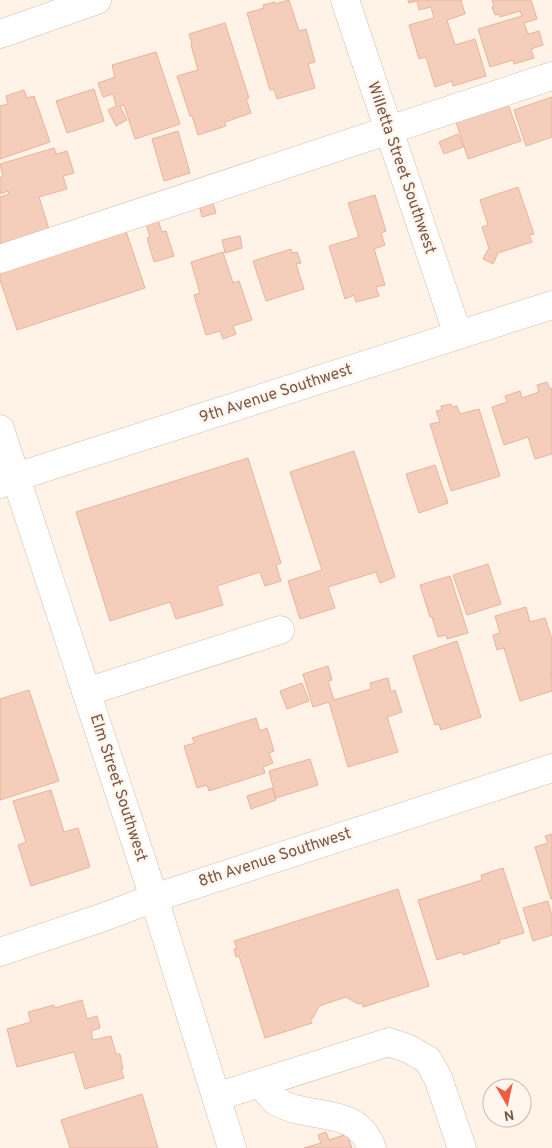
<svg xmlns="http://www.w3.org/2000/svg" width="552" height="1148" font-family="Overpass,sans-serif">
<style>
.building{fill:#f5cebb;stroke:#e9b39a}
.lines{fill:none;stroke-linecap:round;stroke-linejoin:round}
.minor-casing{stroke:#d4bcad;stroke-width:29}
.minor{stroke:#fff;stroke-width:28}
.labels{text-anchor:middle;dominant-baseline:central;stroke-width:5;stroke-linejoin:round;paint-order:stroke}
.street-label{font-size:16px;fill:#7a5648;stroke:#fff7ee}
</style>
<rect width="100%" height="100%" fill="#fef3e6"/>
<!-- building -->
<path class="building" d="M289,0l10,31 7,-2 9,33 -7,2 7,24 -38,11 -3,-10 -4,1 -23,-77 17,-5 -1,-3 12,-3v2z
M408,0h53l4,14 -18,6 8,25 20,-6 11,37 -33,10 -1,-5 -17,6 -9,-30 -7,2 -10,-34 25,-7 -3,-11 -12,3 -2,-9 -8,2z
M492,0h39l6,19 -13,4 4,11 11,-3 4,14 -12,4 3,9 -20,6 -1,-4 -23,7 -12,-38 44,-13 -2,-5 -20,6 -1,-3 -4,1 -3,-8 2,-1z
M225,23l24,75 -3,1 5,14 -26,9 1,4 -28,9 -6,-19h-2l-13,-40 21,-6 -7,-25 1,-1 -3,-10z
M156,52l24,72 -45,15 -11,-34 -4,1 7,14 -11,6 -8,-16 8,-4 -3,-12 -10,3 -5,-14 17,-6 -3,-12z
M94,89l10,32 -37,12 -11,-32z
M24,90l3,8 7,-2 16,46 -50,17v-53l8,-2 -2,-8z
M552,97v40l-26,9 -12,-36z
M508,104l13,37 -53,18 -12,-37z
M178,131l12,42 -26,8 -12,-42z
M458,134l5,13 -19,7 -5,-12z
M54,148l2,6 11,-3 7,22 -11,3 4,13 -28,8 10,32 -49,15v-47l9,-3 -1,-3 -8,3v-17h3l-3,-13z
M518,187l16,47 -5,1 3,7 -34,11 -5,11 -10,-5 6,-11 -7,-21 6,-2 -8,-25z
M375,195l11,36 -5,2 4,12 -11,4 11,36 -9,2 3,9 -23,6 -2,-7 -9,4 -16,-53 30,-9 -11,-34z
M212,200l4,13 -14,4 -3,-12z
M158,220l4,12 4,-1 8,25 -20,6 -7,-24 3,-1 -4,-13z
M125,228l20,60 -128,42 -17,-50v-11z
M240,236l2,12 -17,5 -3,-13z
M291,249l1,4 5,-1 4,11 -5,1 8,25 -38,12 -13,-40z
M223,252l10,31 6,-2 13,39 -19,6 3,8 -13,5 -3,-8 -14,4 -12,-40 6,-2 -9,-31z
M547,382l3,7 2,-1v66l-17,5 -7,-22 -24,8 -12,-38 15,-5 -2,-6 15,-5 2,7 17,-6 -2,-7z
M451,404l1,3 5,-1 3,8 19,-5 21,67 -49,15 -21,-67 10,-2 -4,-11 6,-1 -1,-4z
M354,451l41,126 -15,6 -4,-11 -48,15 7,21 -35,11 -12,-38 34,-11 -32,-98z
M248,458l33,105 -5,2 5,16 -16,5 -5,-14 -43,14 6,19 -47,14 -6,-17 -60,19 -34,-109z
M435,465l13,38 -29,10 -13,-39z
M488,564l13,40 -34,11 -14,-40z
M450,576l18,57 -21,6 -1,-4 -8,2 -6,-20h-2l-10,-32z
M526,607l4,15 15,-4 7,21v34h-1l1,5v13l-32,10 -16,-53 -7,2 -4,-15 7,-2 -5,-17z
M457,641l24,76 -40,13 -2,-6 -4,1 -22,-69z
M328,666l4,14 -4,1 6,19 37,-11 -1,-6 18,-5 3,14 4,-2 7,22 -15,5 11,35 -50,15 -19,-65 -16,5 -10,-33z
M302,683l7,18 -22,8 -7,-18z
M29,690l30,91 -59,19v-101z
M256,718l4,13 7,-3 7,23 -5,2 4,10 -10,4 2,6 -56,18 -2,-6 -10,3 -13,-42 11,-3 -3,-5z
M310,759l8,26 -42,13 -7,-27z
M272,788l4,12 -25,9 -4,-13z
M51,790l13,42 14,-4 12,39 -59,19 -13,-41 8,-3 -13,-41z
M552,834v65h-1l-16,-52 13,-4 -3,-7z
M503,868l21,65 -25,7 1,3 -37,12 -1,-3 -25,8 -19,-60 64,-20 -1,-5z
M398,889l31,97 -66,21 -1,-4 -4,1 -12,-7 -27,9 -6,12 -3,1 2,4 -47,15 -26,-82 -3,1 -2,-8 3,-1 -3,-7z
M548,901l4,15v19l-19,6 -10,-33z
M82,1000l5,19 10,-3 3,12 -9,3 2,9 18,-4 5,18h4l3,15h-2l3,9 -39,11 -11,-37 -57,15 -10,-38 24,-7 -3,-10 26,-7 1,3z
M142,1094l16,54h-88l-9,-28z
M326,1132l3,8 18,-6 5,14h-48l17,-5 -3,-8z"/>
<g class="lines">
<!-- minor casing -->
<g class="minor-casing">
<path id="minor" d="M345,0l113,335
M0,34l97,-34
M0,259l552,-183
M0,429l154,469 78,250
M0,484l16,-7 34,-11 502,-161
M86,692l194,-62
M0,952l104,-35 50,-19 398,-130
M261,1083c4,5 9,14 15,18 31,20 80,3 96,47
M216,1097l173,-55 20,7 19,11 10,18 24,70"/>
</g>
<!-- minor -->
<use href="#minor" class="minor"/>
</g>
<g class="labels">
<!-- street labels -->
<g class="street-label">
<text transform="translate(401 168) rotate(71)">Willetta Street Southwest</text>
<text transform="translate(276 394) rotate(-18)">9th Avenue Southwest</text>
<text transform="translate(118 788) rotate(72)">Elm Street Southwest</text>
<text transform="translate(275 858) rotate(-18)">8th Avenue Southwest</text>
</g>
</g>
<!-- north arrow -->
<g transform="translate(507 1103) rotate(171)"><circle r="24" fill="#fff7ee" stroke="#cab7ac"/>
<path d="M0-4L9 19L0 12L-9 19Z" fill="#f05d43"/>
<text y="-8" font-size="14" font-weight="bold" text-anchor="middle" fill="#7a5648">N</text>
</g>
</svg>
